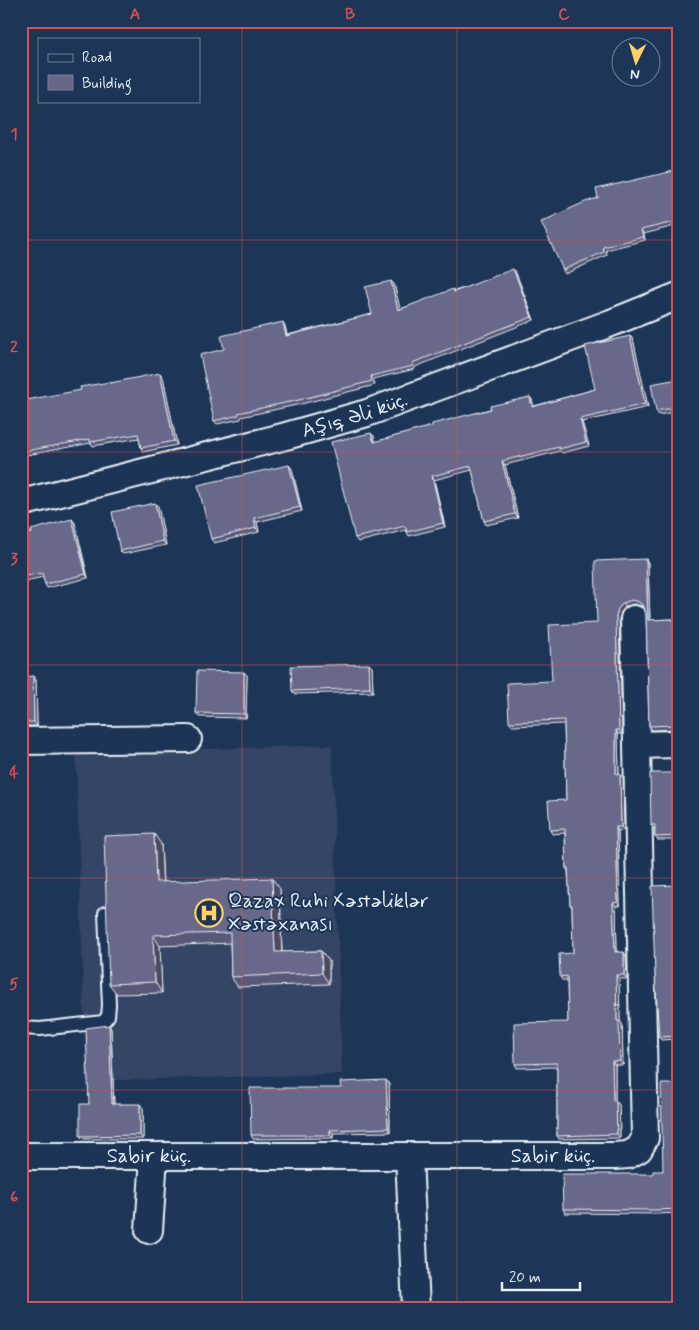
<svg xmlns="http://www.w3.org/2000/svg" width="699" height="1330" font-family="Mynerve,sans-serif">
<style>
.built{fill:#344466}
.lines{fill:none;stroke-linecap:round;stroke-linejoin:round}
.service-casing{stroke:#e8f1f8;stroke-width:16}
.minor-casing{stroke:#e8f1f8;stroke-width:30}
.service{stroke:#1d3557;stroke-width:12}
.minor{stroke:#1d3557;stroke-width:26}
.wall{fill:#595977;stroke:#e8f1f8}
.shaded-wall{fill:#494861;stroke:#e8f1f8}
.building{fill:#68678a;stroke:#e8f1f8}
.grid{fill:none;stroke:#da5052;stroke-width:1;stroke-opacity:0.55}
.labels{text-anchor:middle;dominant-baseline:central;stroke-width:4;stroke-linejoin:round;paint-order:stroke}
.street-label{font-size:20px;fill:#e8f1f8;stroke:#1d3557}
.poi-label{font-size:20px;fill:#e8f1f8;stroke:#1d3557;text-anchor:start}
.neatline{fill:none;stroke:#da5052;stroke-width:2}
.grid-label{font-size:16px;text-anchor:middle;font-weight:bold;fill:#da5052}
</style>
<rect width="100%" height="100%" fill="#1d3557"/>
<filter id="ink" filterUnits="userSpaceOnUse"><feTurbulence type="fractalNoise" baseFrequency=".02" numOctaves="2"/><feDisplacementMap in="SourceGraphic" scale="10" xChannelSelector="R" yChannelSelector="G"/><feConvolveMatrix kernelMatrix="1 2 1 2 8 2 1 2 1" color-interpolation-filters="sRGB"/></filter>
<g filter="url(#ink)">
<!-- built -->
<path class="built" d="M332,745l10,329 -256,7 -10,-328z"/>
<g class="lines">
<!-- service casing -->
<g class="service-casing">
<path id="service" d="M21,1028l19,1 63,-7 5,-6 1,-11 -4,-92"/>
</g>
<!-- minor casing -->
<g class="minor-casing">
<g id="minor">
<path id="s1" d="M21,503l265,-67 81,-23 244,-90 67,-27"/>
<path d="M634,619l3,126"/>
<path d="M21,741l167,-2"/>
<path id="s2" d="M21,1156h593l14,-1 11,-6 6,-11 -8,-393 41,-1"/>
<path d="M409,1156l7,153"/>
<path d="M149,1230l5,-73"/>
</g>
</g>
<!-- service -->
<use href="#service" class="service"/>
<!-- minor -->
<use href="#minor" class="minor"/>
</g>
<!-- wall -->
<path class="wall" d="M678,170v55l-34,9 1,6 -39,10 1,5 -42,19 -2,-4 35,-72z
M516,273l18,47 -119,47v2l-42,10 2,6 -74,19 -60,13v2l-24,5 -3,-3 10,-72 61,-23 2,9 85,-21 22,-30 6,25 54,-18z
M630,336l3,3 15,68 -66,15 7,24 -27,7 -2,-2 -55,14 13,53 -32,7 -2,-4 -12,-51 -38,10 11,47 -36,9 -3,-6 -48,12 -3,-4 19,-102 1,6 57,-16 98,-29 2,3 2,6 61,-17z
M163,377l14,68 -34,7 -2,-4 -2,-10 -46,8 -2,-3 -70,13v-35h4l56,-31 30,-7z
M678,379v32l-19,4 -3,-4z
M289,465l3,4 10,42 -45,11 2,10 -45,11 -3,-4z
M155,503l3,3 8,39 -43,9 -3,-3z
M75,523l13,55 -41,10 -2,-4 -2,-7 -22,5v-47z
M646,559l2,4 2,57 23,-1 2,4 2,65h1v41l-26,1 -3,-4 -3,-112 -2,-5 -2,-3 -8,-2 -8,2 -5,6 -2,7 3,115h-4l1,40 4,4 1,52 -6,1 2,75h-4l1,46 9,4 1,23h-8l1,42 2,3 1,41h-8v36h1l3,4 1,33 -61,1 -2,-3v-69l-40,1 -2,-4 53,-42 -1,-42h-5l-2,-3 13,-24 -1,-46 -2,-2 -2,-34 -2,-3 -1,-35 -13,1 -2,-4 16,-30 -2,-76 -52,2 -3,-4 43,-41z
M372,667l1,25 -78,2 -3,-3z
M247,675l-1,43 -47,-1 -3,-4z
M21,677l15,3 1,46h-16z
M678,773v67h-20l-3,-3v-8h-1l-3,-4z
M161,844l2,38 117,7 2,63 39,-1 8,10v23l-91,3 -7,-10 -1,-34 -70,3 2,47 -45,1 -8,-10z
M678,885v154l-17,1 -2,-3z
M109,1025l2,4 3,75 29,4v31h-60l-3,-3 9,-32z
M389,1084l1,48 -57,1v5l-80,1 -2,-4 90,-47z
M678,1084v129l-21,1 -92,-1 -2,-4 100,-38z"/>
<!-- shaded-wall -->
<path class="shaded-wall" d="M641,230l3,4 1,6 -2,-3z
M513,269l3,4 18,47 -2,-3z
M391,281l3,3 7,29 -3,-3z
M283,322l2,4 3,13 -2,-3z
M630,336l3,3 15,68 -3,-3z
M160,373l3,4 14,68 -3,-4z
M530,397l2,3 3,10 -3,-3z
M580,419l2,3 7,24 -3,-4z
M371,433l3,3 2,10 -2,-4z
M502,461l3,4 13,53 -3,-4z
M289,465l3,4 10,42 -2,-4z
M432,476l2,4 11,47 -2,-4z
M155,503l3,3 8,39 -3,-4z
M254,518l3,4 2,10 -3,-4z
M72,519l3,4 13,55 -2,-4z
M646,559l2,4 2,61 -2,-4z
M623,603l3,3 -5,6 -2,7 3,115 -3,-4 -3,-114 2,-7z
M673,619l2,4 2,69 -3,-4z
M369,664l3,3 1,25 -3,-4z
M244,672l3,3 -1,43 -2,-4z
M33,676l3,4 1,46 -3,-4z
M616,730l2,4 1,44 -3,-4z
M620,774l3,4 1,52 -3,-3z
M616,827l2,4 2,75 -2,-4z
M154,834l7,10 2,49 -7,-11z
M272,878l8,11 2,73 -7,-10z
M613,903l3,3 1,50 -2,-4z
M153,935l7,11 2,47 -7,-11z
M321,951l8,10v23l-7,-11z
M624,952l2,4 1,23 -3,-4z
M616,975l3,4 1,42 2,3 1,41 -3,-4 -3,-40z
M109,1025l2,4 3,79 -2,-4z
M612,1061l3,4v40l-2,-4z
M386,1080l3,4 1,48 -2,-4z
M616,1101l3,4 1,33 -3,-4z
M140,1104l3,4v31l-3,-4z
M330,1130l3,3v5l-3,-3z"/>
<!-- building -->
<path class="building" d="M678,170v51l-37,9 2,7 -40,10 1,5 -41,18 -22,-48 44,-20 13,-4 -2,-9z
M513,269l19,48 -120,46 1,3 -42,10 1,5 -73,19 -61,13 1,2 -25,6 -14,-66 24,-6 -3,-13 62,-14 3,14 86,-22 -7,-27 26,-6 7,29 55,-21 1,3z
M630,336l15,68 -65,15 6,23 -27,7v-2l-57,14 13,53 -31,7 -13,-55 -39,10 11,47 -36,9 -2,-6 -50,12 -24,-96 40,-9 3,9 58,-16v-2l59,-15 -1,-3 40,-9 2,10 63,-18 -10,-43z
M160,373l14,68 -33,7 -3,-14 -48,8v-3l-69,13v-31h4l-4,-20 60,-11 -1,-3 30,-5v1z
M678,379v28l-22,4 -5,-27z
M289,465l11,42 -46,11 2,10 -45,11 -13,-54z
M155,503l8,38 -43,10 -8,-39z
M72,519l14,55 -41,10 -3,-11 -21,4v-42l11,-2 -1,-3z
M646,559l2,61 25,-1 1,69h4v38l-3,-1 -26,1 -3,-112 -2,-7 -5,-5 -7,-2 -9,3 -5,6 -2,7 3,114h-3v44h4l1,53h-5l2,75 -5,1 2,49h9v23h-8l1,46h2l1,40h-8l1,40h3l1,33 -60,2v-73l-42,1 -1,-41 54,-1 -1,-46 -7,1 -1,-23 14,-1 -1,-48h-2l-2,-37h-2l-1,-39 -15,1 -2,-29 18,-1 -2,-80 -55,2 -2,-39 45,-2 -3,-56 48,-2 -2,-62z
M369,664l1,24 -78,3 -1,-25z
M197,671l47,1v42l-48,-1z
M33,676l1,46h-13v-45z
M650,773h28v63l-23,1v-12h-4z
M154,834l2,48 116,-4 3,74 46,-1 1,22 -91,4 -1,-44 -77,2 2,47 -46,2 -5,-148z
M678,885v151l-19,1 -4,-63 -3,-88z
M109,1025l3,79h28v31l-60,1v-32h9l-3,-76z
M386,1080l2,48 -58,2v5h-79l-1,-47h91l-1,-6z
M661,1084h17v125l-24,1 -91,-1 -1,-35h91v-3h10z"/>
</g>
<!-- grid -->
<path class="grid" d="M242,21v1288M457,21v1288M21,240h657M21,452h657M21,665h657M21,878h657M21,1090h657"/>
<!-- icons -->
<defs>
<g id="hospital-ring" transform="scale(1.4375)"><circle r="9.5" fill="#1d3557" stroke="#ffd166" stroke-width="1.5"/><path d="M-5-5h3v3.5h4V-5h3V5h-3V1.5h-4V5h-3Z" fill="#ffd166"/></g>
</defs>
<g fill-rule="evenodd">
<use href="#hospital-ring" x="209" y="913"/>
</g>
<g class="labels">
<!-- street labels -->
<g class="street-label">
<text stroke="none"><textPath href="#s1" startOffset="345">Aşıq Əli küç.</textPath></text>
<text stroke="none"><textPath href="#s2" startOffset="532">Sabir küç.</textPath></text>
<text stroke="none"><textPath href="#s2" startOffset="128">Sabir küç.</textPath></text>
</g>
<!-- poi labels -->
<g class="poi-label">
<text x="228" y="901">Qazax Ruhi Xəstəliklər<tspan x="228" dy="23">Xəstəxanası</tspan></text>
</g>
</g>
<!-- margin -->
<rect width="699" height="1330" fill="none" stroke="#1d3557" stroke-width="55"/>
<!-- legend -->
<rect x="38" y="38" width="162" height="65" fill="#1d3557" stroke="#6e8097"/>
<rect x="48" y="54" width="25" height="8" fill="#1d3557" stroke="#6e8097"/>
<text x="82" y="62" font-size="15" fill="#e8f1f8">Road</text>
<rect x="48" y="75" width="25" height="15" fill="#68678a" stroke="#6e8097"/>
<text x="82" y="88" font-size="15" fill="#e8f1f8">Building</text>
<!-- north arrow -->
<g transform="translate(636 62) rotate(185)"><circle r="24" fill="#1d3557" stroke="#6e8097"/>
<path d="M0-4L9 19L0 12L-9 19Z" fill="#ffd166"/>
<text y="-8" font-size="14" font-weight="bold" text-anchor="middle" fill="#e8f1f8">N</text>
</g>
<!-- scale -->
<path d="M502 1282v8h78v-8" fill="none" stroke="#e8f1f8" stroke-width="2.5"/>
<text x="509" y="1282" font-size="15" fill="#e8f1f8" stroke="#1d3557" stroke-width="4" paint-order="stroke">20 m</text>
<rect x="28" y="28" width="644" height="1274" class="neatline"/>
<g class="grid-label">
<text x="135" y="19">A</text>
<text x="350" y="19">B</text>
<text x="564" y="19">C</text>
<text x="14" y="139">1</text>
<text x="14" y="352">2</text>
<text x="14" y="564">3</text>
<text x="14" y="777">4</text>
<text x="14" y="989">5</text>
<text x="14" y="1202">6</text>
</g>
</svg>
